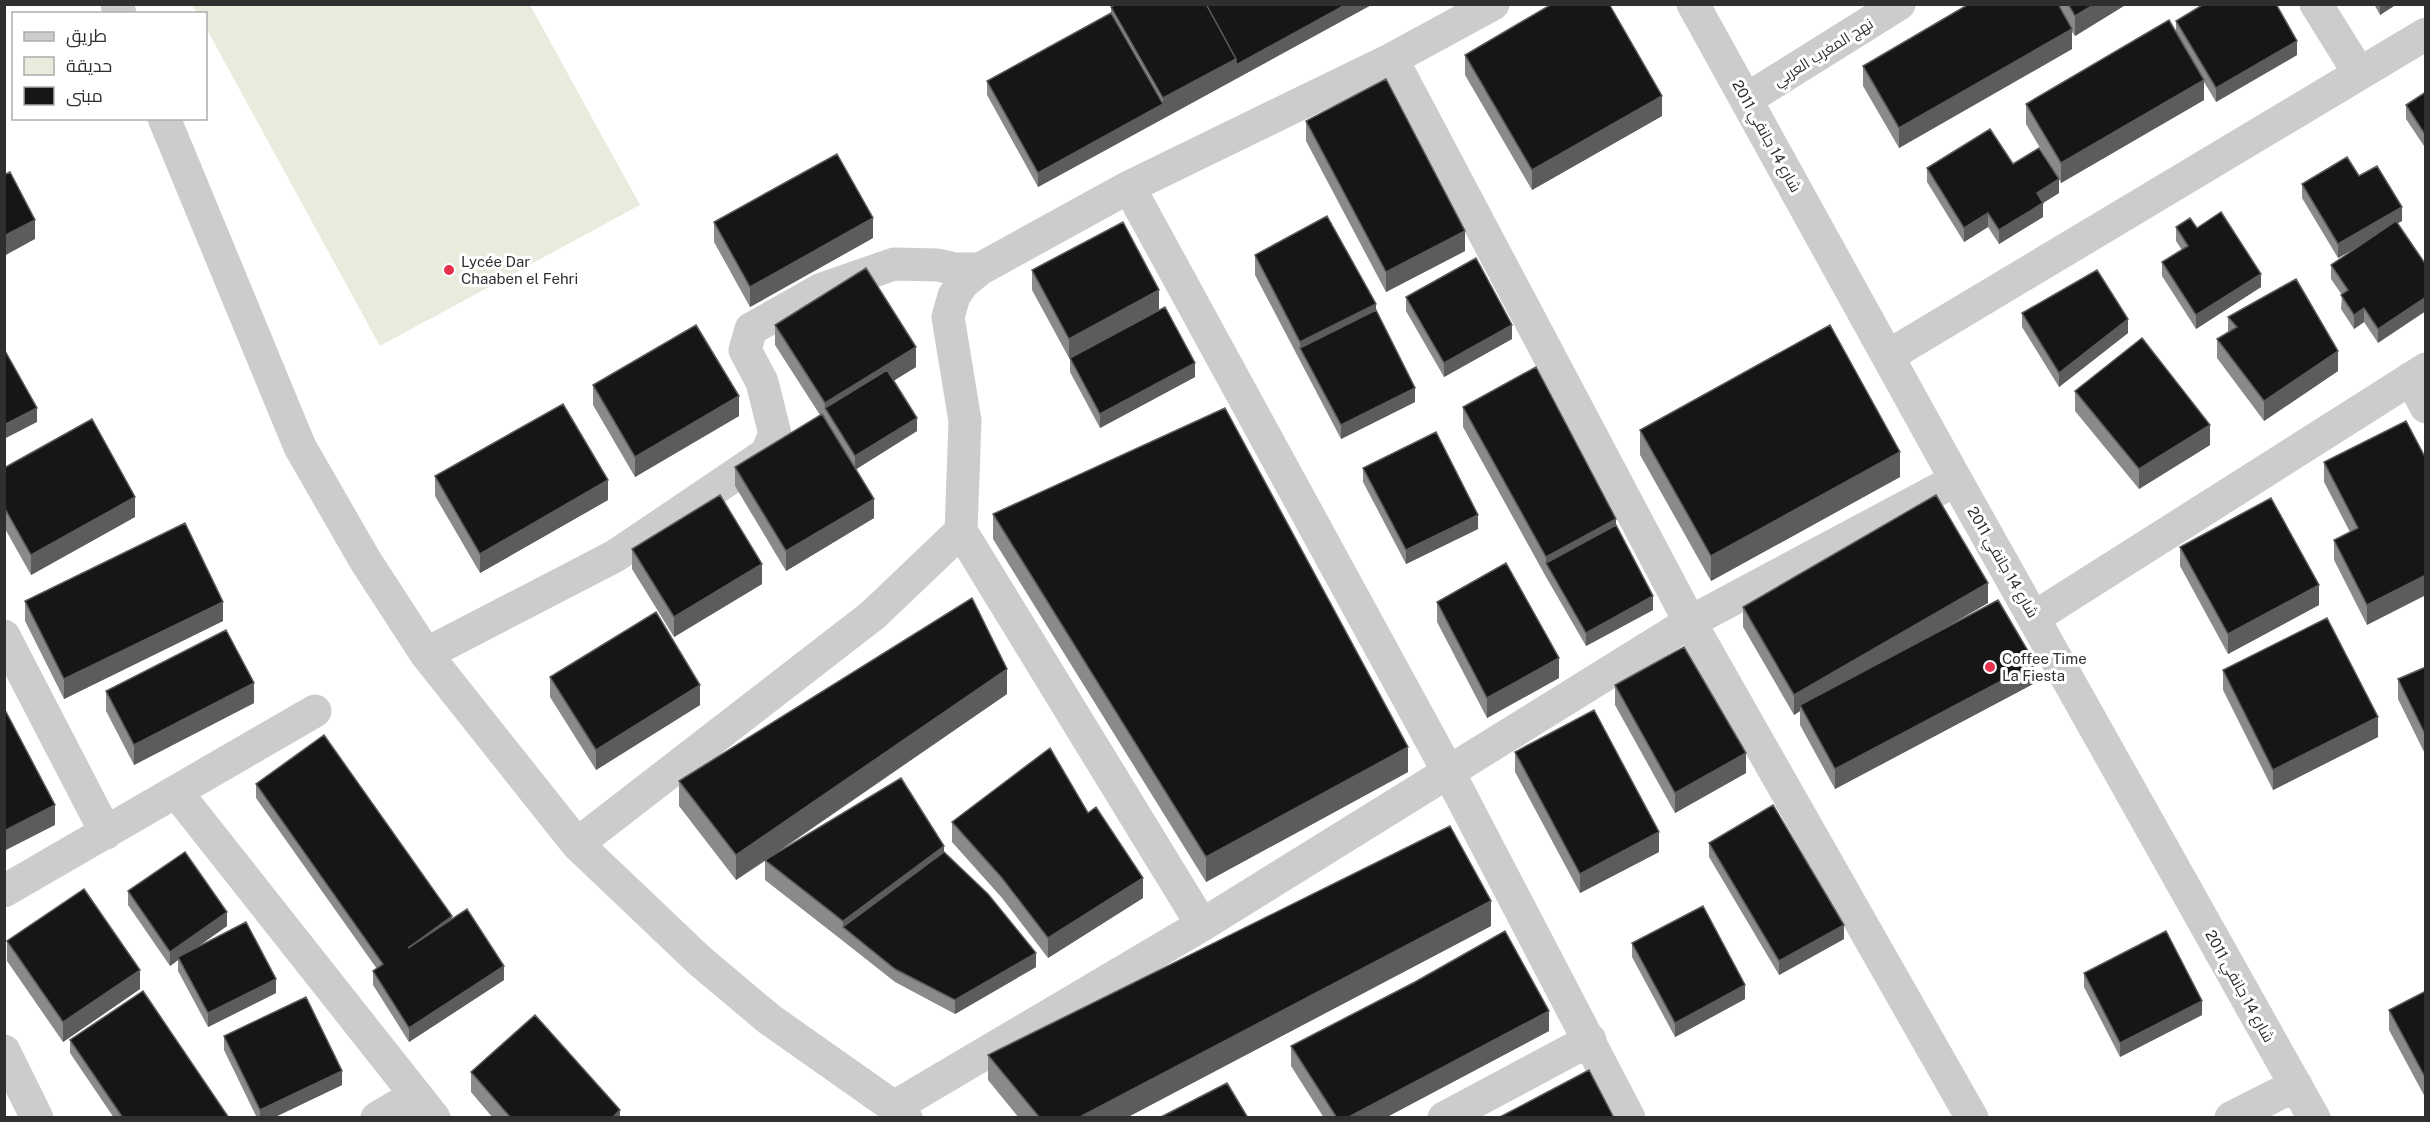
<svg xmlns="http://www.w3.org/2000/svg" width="2430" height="1122" font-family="'Public Sans',Cairo,sans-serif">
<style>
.green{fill:#e7ecdd}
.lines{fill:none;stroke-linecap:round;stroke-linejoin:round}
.minor{stroke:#ccc;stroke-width:33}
.wall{fill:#8a8a8a}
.shaded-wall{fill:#5c5c5c}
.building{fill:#161616;stroke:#5c5c5c;stroke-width:1.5}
.poi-dot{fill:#e7304e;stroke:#fff;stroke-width:2}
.labels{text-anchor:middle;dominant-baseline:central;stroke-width:6;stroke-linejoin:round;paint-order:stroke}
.street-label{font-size:15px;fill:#2f2f2f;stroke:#fff}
.poi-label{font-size:15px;fill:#2f2f2f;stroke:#fff;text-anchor:start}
</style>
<rect width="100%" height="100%" fill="#fff"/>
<!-- green -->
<path class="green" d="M192,5h338l110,200 -260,141 -174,-318v-14l-9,-1z"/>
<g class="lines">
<!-- minor -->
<path class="minor" d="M117,4l3,10
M1693,4l263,476 358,638
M2316,4l43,69
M1392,59l298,563 282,496
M1747,99l152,-95
M164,118l136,329 65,113 61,94 151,190 123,117 69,58 125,88 12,11
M1129,187l320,586 180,345
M1888,356l538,-322
M2411,378l15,29
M961,531l241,394
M2035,617l391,-248
M4,636l102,197
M426,654l189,-98 151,-102 9,-20 -13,-52 -17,-32 6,-21 71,-40 72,-25 44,1 17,4h25
M177,793l257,325
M577,844l296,-229 88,-84 4,-110 -17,-104 6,-21 9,-13 17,-14 149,-82 263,-128 101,-55
M4,891l311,-180
M4,1051l33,67
M894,1107l308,-182 488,-303 266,-142
M377,1118l39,-23
M1444,1118l146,-78
M2231,1118l65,-33"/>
</g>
<!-- wall -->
<path class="wall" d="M1116,4h257l-335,183 -51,-92v-14l124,-68v-6z
M1969,4h158l-52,32 -3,-4v17l-173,99 -36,-62v-20z
M2374,4h23l-17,11z
M2176,21l121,34 -81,47 -12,-20v18l-143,83 -2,-4v14l-16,10v14l-44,27 -11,-17 -24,15 -37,-60v-14l86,-4 42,9 -29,-49v-20l150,-72z
M1465,55l197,61 -130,74 -67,-115z
M2426,92v57l-20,-30v-14z
M1306,121l159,130 -79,41 -80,-151z
M2359,176l43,45 -5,2 -19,120 -14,-21 -10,7 -13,-20 1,-14 -11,-16v-14l30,-20 -23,13 -36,-60v-14z
M714,222l159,16 -123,69 -36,-65z
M2176,227l21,1 64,59 -65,42 -34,-53v-14l20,-12 -6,-9z
M1255,255l121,55 39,92 -74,37 -86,-164z
M1032,270l127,40 36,67 -95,51 -30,-56v-14l69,-37 -70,37 -37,-68z
M1406,297l106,42 -68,38 -38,-66z
M2022,313l106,20 -69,54 -37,-60z
M2228,317l110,54 -74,50 -47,-63v-19l11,-7z
M775,325l141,42 -22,13 23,51 -61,38 18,49 -88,53 -51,-85v-19l85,-52 -45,-70z
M593,385l146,31 -104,61 -42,-72z
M2075,391l135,54 -71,44 -64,-78z
M1463,407l153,118 37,85 -67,36 -40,-69 -83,-150z
M2406,421l-39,204 -33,-65v-20l16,-8 -26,-50v-20z
M1640,430l260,47 -189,104 -71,-126z
M4,468l131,49 -104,58 -27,-48z
M1363,468l115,61 -72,35 -43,-82z
M435,476l173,24 -128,73 -45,-77z
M993,514l415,258 -202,110 -213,-343z
M2180,547l139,58 -91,49 -48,-88z
M632,549l130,35 -88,53 -42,-68z
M25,601l198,20 -159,78 -39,-78z
M1437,602l122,76 -72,40 -50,-96z
M1988,603l-58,33 105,47 -200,106 -35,-64v-14l-6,4 -51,-88v-20z
M2426,667v89l-28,-57v-20z
M2223,670l155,67 -105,53 -50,-100z
M550,677l150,28 -104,65 -46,-73z
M1615,685l131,88 -71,40 -60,-108z
M106,691l148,12 -120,62 -28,-54z
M1007,694l-239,165 176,-7 92,115 -81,47 -60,-32 -52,-41 -78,-61v-19l-29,19 -57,-74v-25z
M1515,752l144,100 -79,41 -65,-121z
M256,784l196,135 52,61 -95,62 -36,-57v-14l4,-2 -121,-171z
M1088,813l55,85 -95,60 -46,-60 -50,-56v-20z
M1709,843l135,96 -65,36 -70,-118z
M128,891l99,35 -31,22 80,45 -68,34 -30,-56v-11l-8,6 -42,-61z
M1491,926l-365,192h-107l-31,-38v-25z
M7,941l133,48 -77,53 -56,-81z
M1632,943l113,56 -70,38 -43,-80z
M2084,973l118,42 -82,42 -36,-70z
M2426,991v108l-37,-69v-20z
M1549,1031l-164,87h-61l-33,-52v-20z
M224,1036l118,49 -69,33h-16l-33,-68z
M70,1040l159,78h-115l-44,-65z
M471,1072l149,46h-127l-22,-26z"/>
<!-- shaded-wall -->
<path class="shaded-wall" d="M1347,4h26l-335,183v-14l125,-69v-6l73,-39z
M2095,4h32l-52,32v-20z
M2380,4h17l-17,11z
M2072,29v20l-173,99v-20z
M2297,41v14l-81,47v-14z
M2204,80v20l-143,83v-20z
M1662,96v20l-130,74v-20z
M2059,179v14l-16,10v14l-44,27v-14l38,-37z
M2402,207v14l-64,37v-14z
M1988,213v14l-24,15v-14z
M873,218v20l-123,69v-20z
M35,220v19l-31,17v-20z
M1465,231v20l-79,41v-20z
M2261,274v13l-65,42v-14z
M1159,290v20l-90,48v-19z
M2426,297v14l-48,32v-14z
M1376,304v20l-76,24v-6z
M2364,308v14l-10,7v-14z
M2128,319v14l-69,54v-14z
M1512,325v14l-68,38v-14z
M916,347v20l-84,52 -7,-11v-5z
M2338,351v20l-74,50v-20z
M1195,363v14l-95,51v-14z
M1415,388v14l-74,37v-14z
M739,396v20l-104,61v-20z
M37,408v14l-33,17v-14z
M917,418v13l-62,39v-14z
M2210,425v20l-71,44v-20z
M1900,452v25l-189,104v-25z
M608,480v20l-128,73v-19z
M135,497v20l-104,58v-20z
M874,499v19l-88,53v-20z
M1478,515v14l-72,35v-14z
M1616,519v20l-70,24v-6z
M762,564v20l-88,53v-20z
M2426,575v20l-59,30v-20z
M1988,583v20l-186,107 -2,-5v6l-6,4v-20z
M2319,585v20l-91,49v-20z
M1653,596v14l-67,36v-13z
M223,602v19l-159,78v-20z
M1559,658v20l-72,40v-20z
M2035,663v20l-200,106v-20z
M1007,669v25l-271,186v-25z
M254,683v20l-120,62v-20z
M700,685v20l-104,65v-20z
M2378,717v20l-105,53v-20z
M1408,747v25l-202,110v-25z
M1746,753v20l-71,40v-20z
M55,805v20l-51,26v-20z
M1659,832v20l-79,41v-19z
M944,846v20l-101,61v-6z
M1143,878v20l-95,60v-20z
M1491,901v25l-365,192h-48z
M227,912v14l-47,33 -2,-2v3l-8,6v-14z
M452,916v14l-44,18z
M1844,925v14l-65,36v-14z
M1036,953v14l-81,47v-14z
M504,966v14l-95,62v-14z
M140,970v19l-77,53v-20z
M276,979v14l-68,34v-14z
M1745,985v14l-70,38v-14z
M2202,1001v14l-82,42v-14z
M1549,1011v20l-164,87h-38z
M342,1071v14l-69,33h-13v-8z
M620,1110v8h-8z"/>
<!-- building -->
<path class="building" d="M1116,4h90l30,55 -73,39 -52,-91z
M1206,4h141l-111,61v-6z
M1552,4h57l53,92 -130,74 -67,-115z
M1969,4h89l14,25 -173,99 -36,-62z
M2068,4h27l-20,12z
M2204,4h72l21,37 -81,47 -40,-67z
M1111,13l52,91 -125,69 -51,-92z
M2169,20l35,60 -143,83 -35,-59z
M1386,79l79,152 -79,41 -80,-151z
M2426,92v44l-20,-31z
M1990,129l23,35 26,-16 20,31 -22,14 6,10 -44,27 -11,-17 -24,15 -37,-60z
M837,154l36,64 -123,69 -36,-65z
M2347,157l12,19 18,-10 25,41 -64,37 -36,-60z
M10,172l25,48 -31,16v-61z
M2221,212l40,62 -65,41 -34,-53 26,-16 -12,-19 14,-9 7,10z
M1327,216l49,88 -76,38 -45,-87z
M2396,221l30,44v32l-48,32 -14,-21 -10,7 -13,-20 7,-5 -17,-25z
M1123,222l36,68 -90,49 -37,-69z
M1476,258l36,67 -68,38 -38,-66z
M866,268l50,79 -91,56 -50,-78z
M2097,270l31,49 -69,54 -37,-60z
M2296,279l42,72 -74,50 -47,-62 20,-12 -9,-10z
M1165,307l30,56 -95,51 -30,-56z
M1376,310l39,78 -74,37 -41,-77z
M696,325l43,71 -104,61 -42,-72z
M1830,325l70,127 -189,104 -71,-126z
M2142,338l68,87 -71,44 -64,-78z
M4,349l33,59 -33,17z
M1536,367l80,152 -70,38 -83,-150z
M887,370l30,48 -62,38 -30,-48z
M563,404l45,76 -128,74 -45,-78z
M1225,408l183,339 -202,110 -213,-343z
M822,414l52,85 -88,52 -51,-84z
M92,419l43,78 -104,58 -27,-48v-39z
M2406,421l20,38v116l-59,30 -33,-65 24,-12 -34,-66z
M1436,432l42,83 -72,35 -43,-82z
M720,495l42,69 -88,53 -42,-68z
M1936,495l52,88 -194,112 -51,-88z
M2271,498l48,87 -91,49 -48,-87z
M185,523l38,79 -159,77 -39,-78z
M1616,525l37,71 -67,37 -40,-70z
M1506,563l53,95 -72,40 -50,-96z
M972,598l35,71 -271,186 -57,-74z
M1998,600l37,63 -200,106 -35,-64z
M656,612l44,73 -104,65 -46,-73z
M2327,618l51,99 -105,53 -50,-100z
M226,630l28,53 -120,62 -28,-54z
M1684,647l62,106 -71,40 -60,-108z
M2426,667v69l-28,-57z
M4,708l51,97 -51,26z
M1594,710l65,122 -79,42 -65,-122z
M324,735l128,181 -44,32 59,-39 37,57 -95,62 -36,-57 10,-7 -127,-180z
M1050,748l38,65 8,-6 47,71 -95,60 -46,-60 -50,-56z
M901,778l43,68 -101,75 -78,-61z
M1773,805l71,120 -65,36 -70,-118z
M1450,826l41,75 -413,217h-38l-52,-63z
M185,852l42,60 -57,40 -42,-61z
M944,852l44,42 48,59 -81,47 -60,-31 -52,-42z
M84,889l56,81 -77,52 -56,-81z
M1703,906l42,79 -70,38 -43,-80z
M246,922l30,57 -68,34 -30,-56z
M1505,931l44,80 -202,107h-10l-46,-72 124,-64z
M2166,931l36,70 -82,42 -36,-70z
M143,991l86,127h-106l-53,-78z
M2426,991v88l-37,-69z
M306,997l36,74 -82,39 -36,-74z
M535,1015l85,95 -8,8h-101l-40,-46z
M1589,1070l25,48h-116z
M1227,1083l21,35h-89z"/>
<!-- markers -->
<g class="poi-dot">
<circle cx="449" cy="270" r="6"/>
<circle cx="1990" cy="667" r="6"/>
</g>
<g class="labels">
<!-- street labels -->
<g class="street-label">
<text transform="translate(1823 52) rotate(-32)">نهج المغرب العربي</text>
<text transform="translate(1767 136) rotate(61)">شارع 14 جانفي 2011</text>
<text transform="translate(2003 562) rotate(60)">شارع 14 جانفي 2011</text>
<text transform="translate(2240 986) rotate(61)">شارع 14 جانفي 2011</text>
</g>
<!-- poi labels -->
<g class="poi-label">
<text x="461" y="261">Lycée Dar<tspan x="461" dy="17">Chaaben el Fehri</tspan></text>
<text x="2002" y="658">Coffee Time<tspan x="2002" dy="17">La Fiesta</tspan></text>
</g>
</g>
<!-- border -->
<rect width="2430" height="1122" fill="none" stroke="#2f2f2f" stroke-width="12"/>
<!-- legend -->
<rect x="12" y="12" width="195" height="108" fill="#ffffff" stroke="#acacac" stroke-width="1.5"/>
<rect x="24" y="32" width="30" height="9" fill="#cccccc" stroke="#acacac" stroke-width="1.5"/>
<text x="66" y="42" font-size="18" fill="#2f2f2f">طريق</text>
<rect x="24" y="57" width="30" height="18" fill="#e7ecdd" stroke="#acacac" stroke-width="1.5"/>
<text x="66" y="72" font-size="18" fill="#2f2f2f">حديقة</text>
<rect x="24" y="87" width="30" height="18" fill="#161616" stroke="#acacac" stroke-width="1.5"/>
<text x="66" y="102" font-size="18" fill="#2f2f2f">مبنى</text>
</svg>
